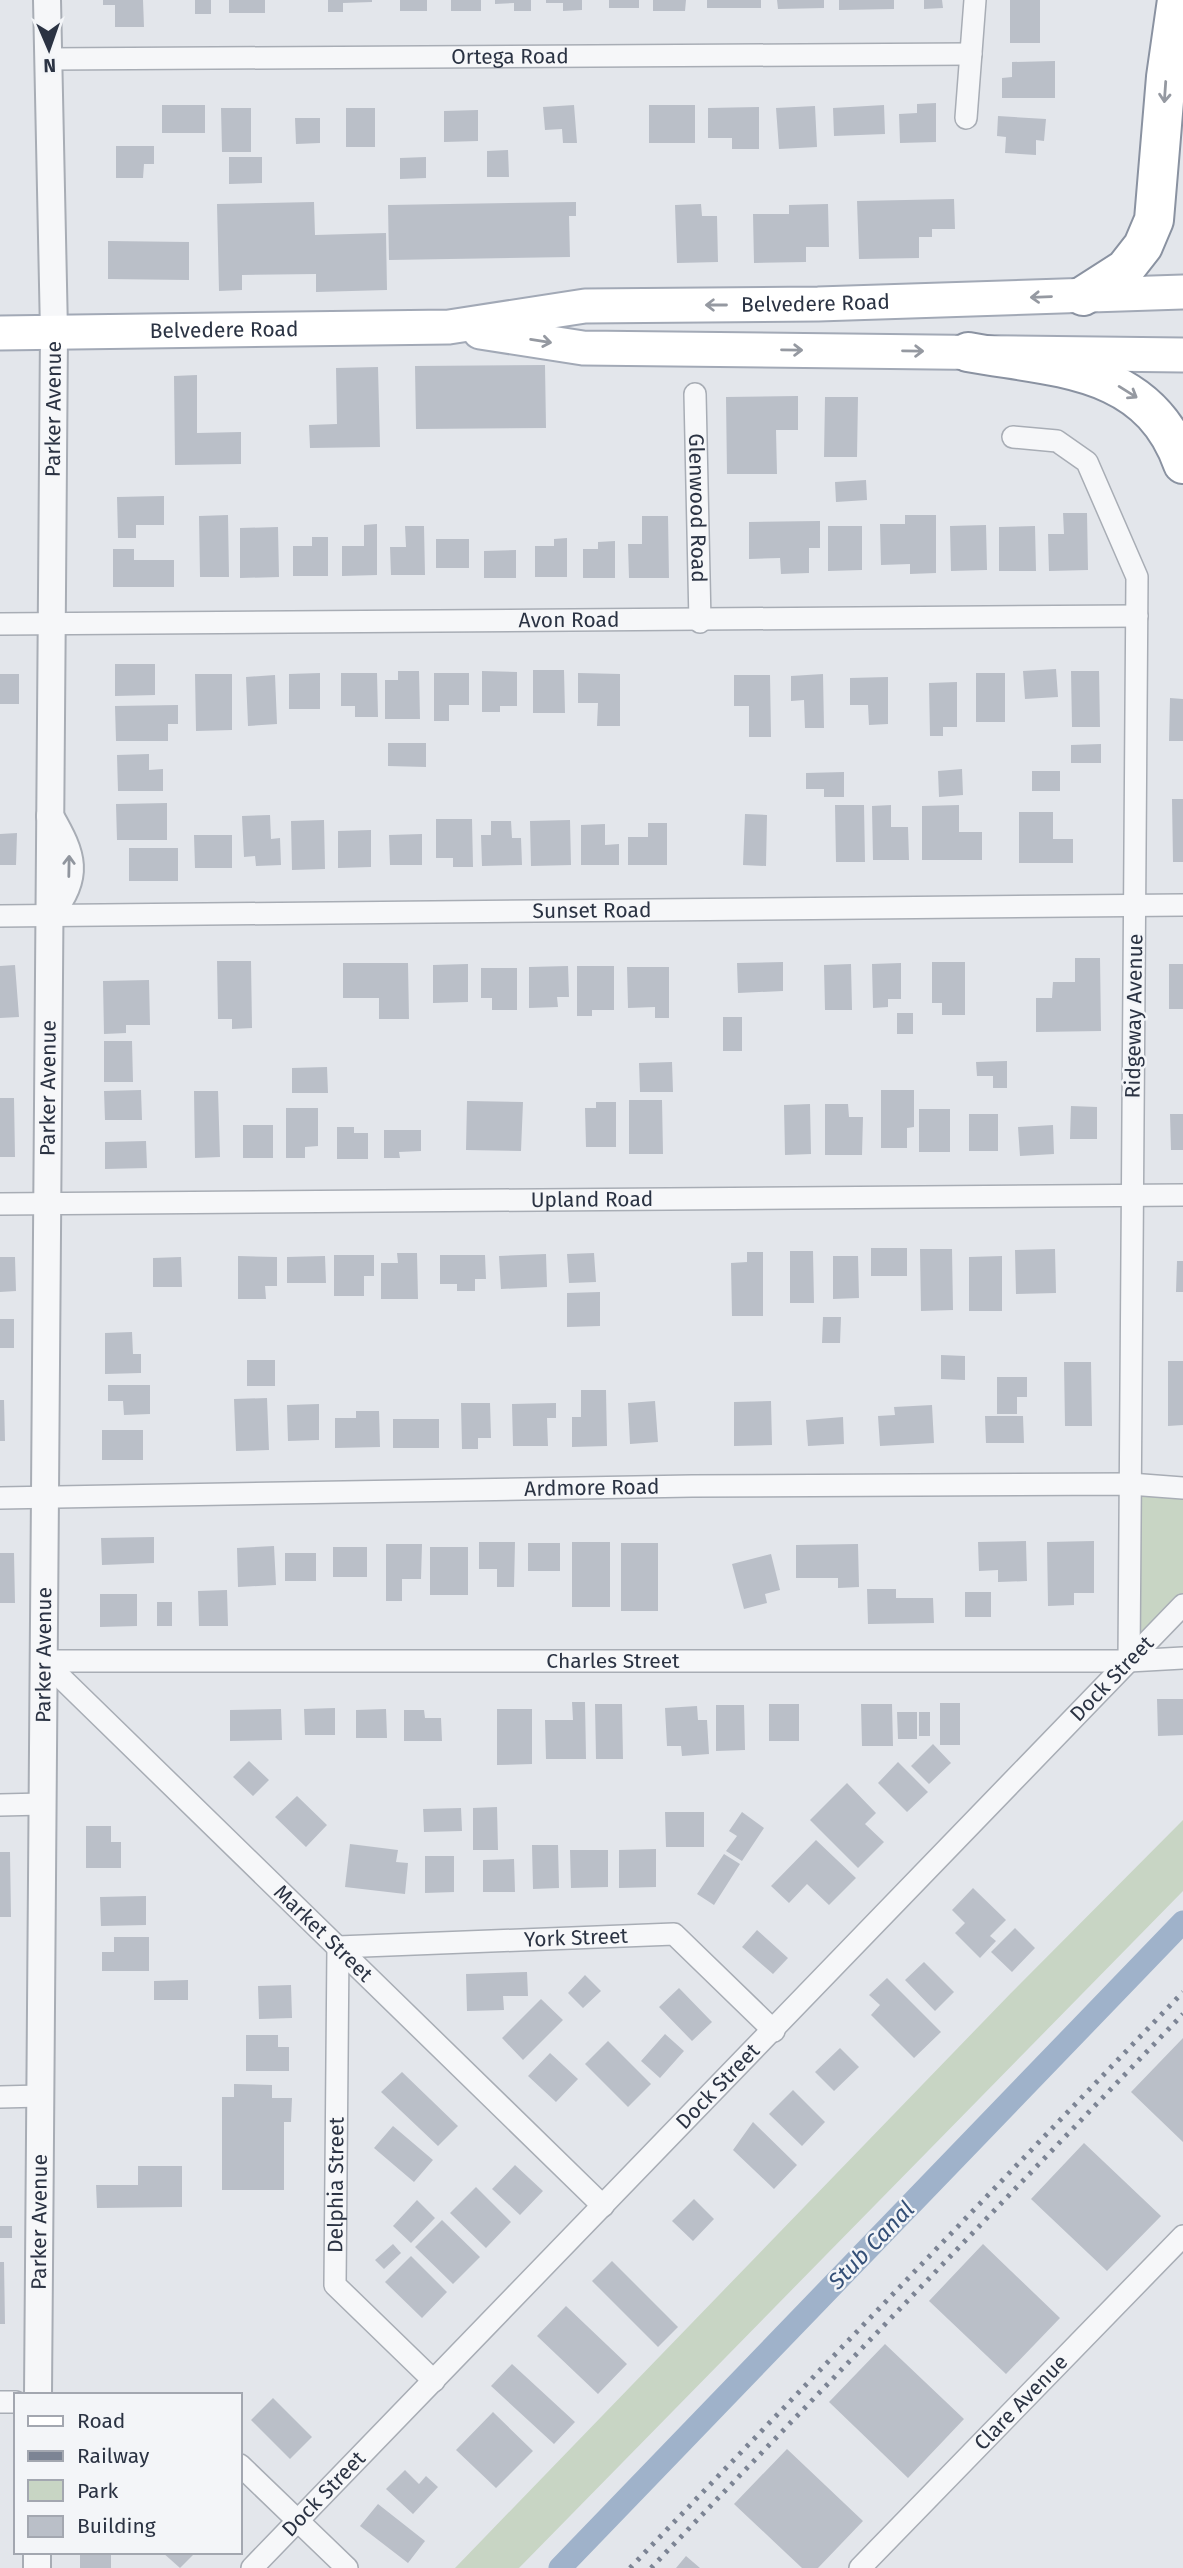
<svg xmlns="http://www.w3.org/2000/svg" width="1183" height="2568" font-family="'Fira Sans',sans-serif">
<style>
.green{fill:#c8d5c4}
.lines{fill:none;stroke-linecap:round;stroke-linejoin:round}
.canal{stroke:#9fb2ca;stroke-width:23}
.building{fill:#babfc8}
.minor-casing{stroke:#a8adb5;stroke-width:24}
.tertiary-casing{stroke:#a8adb5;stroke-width:30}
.primary-casing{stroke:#a2a9b6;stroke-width:37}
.motorway-casing{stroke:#8a92a1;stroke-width:42}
.minor{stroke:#f6f7f9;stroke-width:21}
.tertiary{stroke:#f6f7f9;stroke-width:26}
.primary{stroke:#fff;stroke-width:33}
.motorway{stroke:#fff;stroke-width:38}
.rail{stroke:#7c8494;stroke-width:5;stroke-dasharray:3.5 7;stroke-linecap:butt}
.oneway{stroke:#9599a1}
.oneway2{stroke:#90959e}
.labels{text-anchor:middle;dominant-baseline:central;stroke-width:5;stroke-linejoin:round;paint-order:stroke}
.street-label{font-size:21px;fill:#2b3343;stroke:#f3f5f8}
.water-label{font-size:23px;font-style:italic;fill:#355077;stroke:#f3f5f8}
</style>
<rect width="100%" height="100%" fill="#e3e6eb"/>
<!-- green -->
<path class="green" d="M1130,1484l53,4v117l-54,56z
M1183,1820v71l-664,677h-64l556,-575z"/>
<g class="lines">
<!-- canal -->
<path class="canal" d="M560,2568l623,-646"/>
</g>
<!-- building -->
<path class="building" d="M103,0h40l1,27h-29v-22h-12z
M195,0h16v14h-16z
M229,0h36v13h-36z
M328,0h44v2l-29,1v9h-15z
M400,0h27v11h-27z
M451,0h30v11h-30z
M495,0h36v11h-17v-8l-19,1z
M546,0h36v10l-19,1v-8h-17z
M609,0h30v8h-30z
M653,0h33l-1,11h-32z
M707,0h54v8h-54z
M777,0h47v8l-46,1z
M839,0h55v9l-55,1z
M924,0h18l1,8 -19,1z
M1010,0h30v43h-30z
M1055,61v37h-53v-20l10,-1v-15z
M936,103v39l-36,1 -1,-29 18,-1v-9z
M162,105h43v28h-43z
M574,105l3,38h-14l-1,-14 -17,1 -2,-23z
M649,105h46v38h-46z
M884,105l1,29 -51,2 -1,-28z
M815,106l2,41 -38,2 -3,-41z
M759,107v42h-27v-11h-24v-30z
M221,108h30v44h-29z
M346,108h29v39h-29z
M478,110v31l-34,1v-31z
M998,116l48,3 -2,22 -8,-1v15l-31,-2 1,-16 -9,-1z
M295,118h25v25l-24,1z
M116,146h38v18h-10l-1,14h-27z
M508,150l1,27h-22v-26z
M229,157h33v26l-33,1z
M426,157v21l-26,1v-21z
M954,199l1,30h-23v8h-13v21l-60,1 -2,-58z
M314,202l1,33 71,-2 1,57 -71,2v-18l-74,1v15l-23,1 -2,-87z
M576,202v14h-7l1,41 -181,3 -1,-55z
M701,204l1,12h15l1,46 -41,1 -2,-58z
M828,204l1,43h-23v15l-52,1 -1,-49h36v-9z
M108,241l81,1v38l-81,-1z
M545,365l1,63 -130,1 -1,-63z
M378,367l2,80 -70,1 -1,-23 28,-1 -1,-56z
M197,375v58l44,-1v32l-66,1 -1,-89z
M798,396v34h-22l1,44h-50l-1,-77z
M825,397h33l-1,60h-33z
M866,480l1,20 -31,2 -1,-20z
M164,496v29h-28v13h-18l-1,-41z
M1063,513h24l1,57 -39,1 -1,-37h16z
M228,515l1,62h-29l-1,-61z
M905,515h31v58l-26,1v-10l-29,1 -1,-41h25z
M642,516h26l1,62h-40l-1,-34h14z
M820,521v27h-11v25l-28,1 -1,-16 -31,1v-37z
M377,524v51l-35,1v-30h22v-21z
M986,525l1,45 -36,1 -1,-45z
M405,526h19l1,49h-34l-1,-28h16z
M828,526h34v44l-34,1z
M1035,526l1,45h-37v-44z
M278,527l1,50 -39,1v-50z
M312,537h16v39h-35v-30h19z
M567,538v39h-32v-31h19v-7z
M436,539h33v29h-33z
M615,541v37h-32v-29h15v-7z
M113,549h21v11h40v27h-61z
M516,550v28h-32v-27z
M115,664h40v31l-40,1z
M1056,669l2,28 -33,2 -2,-28z
M533,670h31l1,43h-32z
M398,671h21l1,48h-35v-39h13z
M482,671l35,1v34h-17v6h-18z
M1071,671h28l1,56h-28z
M320,673v36h-31v-35z
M341,673h36l1,44h-23v-11h-14z
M434,673h35v32h-20v16h-15z
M578,673l42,1v52h-23l1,-23h-20z
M976,673h29v49h-29z
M0,674h19v30h-19z
M195,674h37v56l-36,1z
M823,674l1,54h-19l-1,-28 -13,1v-25z
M275,675l2,49 -29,2 -2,-49z
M734,675h36l1,62h-22v-31h-15z
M888,677v47l-19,1 -1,-20h-18v-27z
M957,682v45h-14v9h-13l-1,-53z
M1170,698l13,1v42h-14z
M178,705v19h-10v17h-52l-1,-35z
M388,743h38v24l-38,-1z
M1101,744v19h-30v-18z
M149,754v16l14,-1v22h-45l-1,-36z
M962,769l1,26 -24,2 -1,-26z
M1032,771h28v20h-28z
M844,772v25h-20v-8h-18v-16z
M1172,799h11v63h-10z
M167,803v37h-50l-1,-36z
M835,805h29l1,57h-29z
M891,805v22h17l1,33h-36l-1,-54z
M959,805v27h23v28h-60v-54z
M1019,812h34v27h20v24h-54z
M745,814l22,1 -1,51 -23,-1z
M270,815l1,24 9,-1 1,27 -25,1 -1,-10 -11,1 -2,-41z
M436,819h36l1,48h-20v-9h-17z
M324,820l1,49 -33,1 -1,-49z
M570,820l1,45 -40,1 -1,-45z
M491,821h20l1,17h9l1,27 -40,1 -1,-31h10z
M648,823h19v42h-39v-28h20z
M605,824v21l14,-1v21h-38v-40z
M371,830v37l-33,1v-37z
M17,833l-1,32h-16v-31z
M422,834v31h-32l-1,-30z
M194,835h38v33h-37z
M129,848h49v33h-49z
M1075,958h25l1,73 -65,1v-34h16l1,-16h22z
M217,961h34l1,67 -20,1v-10h-14z
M783,962v29l-45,2 -1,-30z
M932,962h33v53h-23v-12h-10z
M343,963h65l1,56h-30v-21h-36z
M901,963v36h-13v8l-15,1 -1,-44z
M468,964v38l-35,1v-38z
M851,964l1,46h-27l-1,-45z
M1169,964h14v45h-14z
M15,965l4,52 -19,1v-52z
M568,966l1,31h-12l1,10 -29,1v-41z
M577,966h37v44h-22v6h-15z
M627,967h42v51h-14v-11l-27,1z
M481,968h36v42h-25v-12h-11z
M149,980l1,45h-24v8l-22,1 -1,-53z
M897,1013h16v21h-16z
M723,1017h19v34h-19z
M104,1041h28l1,41h-29z
M1007,1061v27h-14v-12h-16l-1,-14z
M672,1062l1,30h-33l-1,-29z
M327,1067l1,26h-36v-25z
M141,1090l1,30h-37l-1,-29z
M881,1090h33v37l-7,1v20h-26z
M194,1091h24l2,66 -25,1z
M0,1098h14l1,59h-15z
M629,1100h33l1,54h-34z
M467,1101l56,1 -2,49 -55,-1z
M596,1102h20v45h-30l-1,-39h11z
M810,1104l1,50 -26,1 -1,-50z
M825,1104h23l1,13h14l-1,38h-37z
M1071,1106l26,1v32h-27z
M286,1108h32v38l-13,1v11h-19z
M919,1109h31v43h-31z
M969,1114h29v37h-29z
M1170,1114h13v36h-12z
M243,1125h30v33h-30z
M1053,1125l1,29 -34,2 -2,-29z
M337,1127h17v6h14v26h-31z
M384,1130h37v21l-22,1 1,6h-16z
M146,1141l1,27 -42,1v-27z
M871,1248h36v28h-36z
M920,1249h32l1,61 -32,1z
M1055,1249l1,44 -40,1 -1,-44z
M790,1251h23l1,52h-24z
M747,1252h16v64h-31l-1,-53 16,-1z
M397,1253h20l1,46h-37v-36h17z
M594,1253l2,29 -27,1 -2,-29z
M546,1254l1,33 -46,2 -2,-33z
M334,1255h40v21h-10v20h-30z
M440,1255h45l1,24h-11v12h-18v-7h-17z
M238,1256l39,1v29h-12l1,13h-28z
M325,1256l1,27h-39v-26z
M833,1256h25l1,42 -26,1z
M1002,1256v55h-33v-54z
M0,1257h15l1,34 -16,1z
M181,1257l1,30h-29v-29z
M1177,1261h6v31h-7z
M600,1292v34l-33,1v-34z
M823,1317h18l-1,26h-18z
M0,1319h14v29h-14z
M132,1332l1,22h8v19l-36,1v-41z
M941,1355l24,1v24l-24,-1z
M247,1360h28v26h-28z
M1168,1361h15v64l-15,1z
M1064,1362h27l1,64h-27z
M997,1377h30v20h-10v17h-20z
M108,1385h42v29l-26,1 -1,-14h-15z
M581,1390h25l1,56 -35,1v-30h9z
M267,1398l2,52 -33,1 -2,-52z
M0,1400h4l1,41h-5z
M655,1401l3,41 -28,2 -2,-41z
M771,1401l1,44 -38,1v-44z
M461,1403h29l1,35h-13v11h-16z
M556,1403v15h-9l1,28h-35l-1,-42z
M319,1404v36l-31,1 -1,-36z
M932,1405l2,38 -54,3 -2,-30 17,-1 -1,-8z
M356,1411h23l1,36 -45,1v-30h21z
M985,1416h38l1,27h-38z
M843,1417l1,27 -36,2 -2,-26z
M393,1419h46v29h-46z
M102,1430h41v30h-41z
M154,1537v26l-52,2 -1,-27z
M1026,1541l1,40 -29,1v-12l-19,1 -1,-29z
M1094,1541v52h-20v12l-26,1 -1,-64z
M479,1542h36l-1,45h-17v-18h-18z
M572,1542h38v65h-38z
M528,1543h32v28h-32z
M621,1543h37v68h-37z
M386,1544h36l-1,35h-19v22h-16z
M858,1544l1,43 -21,1v-10h-42v-33z
M274,1546l2,39 -38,2 -1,-39z
M333,1547h34v30h-34z
M430,1547h38v48h-38z
M0,1553h14l1,50h-15z
M285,1553h31v28h-31z
M771,1554l9,36 -15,4 2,9 -23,6 -12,-45z
M867,1589h29v9h37l1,25 -66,1z
M227,1590l1,36h-29l-1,-35z
M965,1592h26v25h-26z
M100,1594h37v32l-37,1z
M157,1602h15v24h-15z
M1157,1699h26v36l-25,1z
M572,1702h13l1,57h-40l-1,-39h28z
M940,1703h20v42h-20z
M595,1704h27l1,55h-27z
M769,1704h30v37h-30z
M861,1704h31l1,42h-31z
M716,1705h28l1,45 -29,1z
M697,1706l1,14h9l2,34 -27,2 -1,-10h-14l-2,-38z
M335,1708v27h-30l-1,-26z
M281,1709l1,31 -52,1v-31z
M386,1709l1,29h-31v-28z
M497,1709h35v55l-35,1z
M404,1710h20l1,8h16l1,23h-38z
M897,1712h20v27h-19z
M919,1712h11v24h-11z
M933,1744l18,19 -22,21 -18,-18z
M249,1761l20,19 -16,16 -20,-19z
M898,1762l30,30 -21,20 -29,-29z
M847,1783l29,30 -11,11 19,18 -26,26 -48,-48z
M297,1796l30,29 -21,22 -31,-30z
M497,1807l1,43h-25v-42z
M461,1808l1,23 -38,1 -1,-23z
M665,1812h39v35h-38z
M742,1812l22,16 -22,33 -16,-10 11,-15 -8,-5z
M86,1826h25v16h10v26h-35z
M816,1840l40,38 -27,27 -22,-21 -18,19 -18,-17z
M350,1844l48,6 -2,12 12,1 -3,31 -60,-7z
M532,1845h26l1,43 -26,1z
M656,1849v38l-37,1v-38z
M570,1850h38v37l-37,1z
M0,1852h10l1,65h-11z
M724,1854l16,10 -26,41 -17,-11z
M425,1856h29v36l-29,1z
M514,1859l1,33h-32v-32z
M973,1888l33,32 -16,16 6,5 -16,17 -25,-25 10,-10 -13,-13z
M146,1896v29l-45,1 -1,-29z
M1015,1928l20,20 -23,24 -21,-20z
M757,1930l31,28 -15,16 -31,-27z
M114,1937h35v34h-47v-19h12z
M924,1962l30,30 -19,19 -30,-31z
M527,1972l1,24h-25l1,14 -37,1 -1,-37z
M585,1975l16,16 -18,17 -15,-15z
M887,1978l54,54 -27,26 -43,-43 9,-10 -11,-10z
M188,1980v20h-34v-19z
M291,1985l1,33 -33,1 -1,-33z
M679,1988l33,34 -20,19 -33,-34z
M541,1999l22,21 -40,40 -21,-22z
M665,2034l19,17 -24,27 -19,-17z
M246,2035h32v12h11v24h-43z
M1183,2038v104l-52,-50z
M608,2041l43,43 -23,23 -43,-43z
M840,2048l19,19 -25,24 -19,-19z
M550,2053l28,26 -22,23 -28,-26z
M402,2072l56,54 -20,20 -57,-54z
M234,2084l38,1v13h20l-1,24h-7v68h-62v-93h12z
M793,2090l32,32 -23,24 -33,-32z
M753,2122l44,43 -23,24 -41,-39z
M393,2126l40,34 -19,22 -40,-34z
M1084,2143l77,73 -54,55 -76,-72z
M515,2165l28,26 -23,24 -28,-26z
M138,2166h44v41l-85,1 -1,-23h42z
M476,2187l35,35 -25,26 -36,-35z
M694,2199l20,20 -21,22 -21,-20z
M417,2200l18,18 -24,25 -18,-17z
M442,2220l38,37 -27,27 -38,-37z
M0,2226h12v12h-12z
M393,2244l8,9 -17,16 -9,-9z
M983,2244l77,74 -54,56 -77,-73z
M411,2256l36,36 -25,26 -37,-36z
M612,2261l66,66 -20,20 -66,-66z
M0,2262h4l1,62h-5z
M566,2306l61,58 -29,30 -61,-58z
M885,2344l79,75 -56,59 -79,-76z
M512,2364l63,58 -21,22 -63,-58z
M273,2398l39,39 -22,22 -39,-39z
M493,2412l40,39 -37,37 -40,-38z
M787,2449l76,72 -45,47h-16l-68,-64z
M405,2470l14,14 7,-8 12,11 -25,27 -27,-25z
M378,2504l47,37 -17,22 -48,-37z
M80,2552h31v16h-31z
M162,2552h34l-16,16z
M686,2556l14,12h-24z"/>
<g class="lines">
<!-- minor casing -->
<g class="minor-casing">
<g id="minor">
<path id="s1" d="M48,59l923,-5"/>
<path d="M966,118l9,-118"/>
<path id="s2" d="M695,394l5,228"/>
<path d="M1013,437l44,4 30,21 50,115 -8,1084"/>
<path id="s3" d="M0,624l1137,-8"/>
<path id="s4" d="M0,916l1183,-11"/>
<path id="s5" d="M0,1204l1183,-9"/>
<path id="s6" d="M0,1498l692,-12 438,-2 53,4"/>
<path id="s7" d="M44,1661h1085l54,-3"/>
<path id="s8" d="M44,1661l559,545"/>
<path d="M0,1805l43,-1"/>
<path d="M0,2097l41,-1"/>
<path id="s9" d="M434,2381l-99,-96 3,-338 336,-13 100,97"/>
<path d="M0,2402h16"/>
<path d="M240,2465l107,103"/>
<path id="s10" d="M252,2568l931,-963"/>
<path id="s11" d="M860,2568l323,-332"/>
</g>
</g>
<!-- tertiary casing -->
<g class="tertiary-casing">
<g id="tertiary">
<path d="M50,816c23,40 30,59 0,98"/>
<path id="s12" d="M38,2395l16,-2063 -7,-332"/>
<path d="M37,2568v-16"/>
</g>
</g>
<!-- primary casing -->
<g class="primary-casing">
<g id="primary">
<path d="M480,332l103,16 600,7"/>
<path id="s13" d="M0,333l449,-6 136,-21 233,-2 365,-12"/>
</g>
</g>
<!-- motorway casing -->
<g class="motorway-casing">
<path id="motorway" d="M1083,296l42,-27 18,-23 11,-26 12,-143 11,-77
M968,352c88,16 180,14 215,112"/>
</g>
<!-- minor -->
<use href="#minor" class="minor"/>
<!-- tertiary -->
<use href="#tertiary" class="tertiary"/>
<!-- primary -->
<use href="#primary" class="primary"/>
<!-- motorway -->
<use href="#motorway" class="motorway"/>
<!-- rail -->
<path class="rail" d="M630,2568l553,-576
M651,2568l532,-554"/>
</g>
<!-- one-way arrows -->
<defs><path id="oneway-shaft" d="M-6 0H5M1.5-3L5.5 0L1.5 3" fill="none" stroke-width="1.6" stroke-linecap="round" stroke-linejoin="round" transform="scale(1.75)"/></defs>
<g class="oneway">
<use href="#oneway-shaft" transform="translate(1165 92) rotate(94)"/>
<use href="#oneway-shaft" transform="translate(1041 297) rotate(178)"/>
<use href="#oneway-shaft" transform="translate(716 305) rotate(180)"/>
<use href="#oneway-shaft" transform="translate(541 341) rotate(9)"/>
<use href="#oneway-shaft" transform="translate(792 350) rotate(1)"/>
<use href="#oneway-shaft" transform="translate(913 351) rotate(1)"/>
<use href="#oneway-shaft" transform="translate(1128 392) rotate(32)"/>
</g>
<use class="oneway2" href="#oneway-shaft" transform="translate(69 866) rotate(-89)"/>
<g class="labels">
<!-- street labels -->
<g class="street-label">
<text stroke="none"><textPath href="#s1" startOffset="462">Ortega Road</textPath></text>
<text stroke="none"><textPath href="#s13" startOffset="817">Belvedere Road</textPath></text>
<text stroke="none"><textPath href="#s13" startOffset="224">Belvedere Road</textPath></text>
<text stroke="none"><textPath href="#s12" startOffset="1986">Parker Avenue</textPath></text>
<text stroke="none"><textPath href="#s2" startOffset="114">Glenwood Road</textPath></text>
<text stroke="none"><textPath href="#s3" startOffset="569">Avon Road</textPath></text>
<text stroke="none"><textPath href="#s4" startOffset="592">Sunset Road</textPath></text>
<text transform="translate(1134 1016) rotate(-89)">Ridgeway Avenue</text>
<text stroke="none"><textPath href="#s12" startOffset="1307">Parker Avenue</textPath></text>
<text stroke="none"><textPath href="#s5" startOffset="592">Upland Road</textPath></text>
<text stroke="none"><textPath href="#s6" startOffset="592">Ardmore Road</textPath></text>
<text stroke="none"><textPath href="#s12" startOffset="740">Parker Avenue</textPath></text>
<text stroke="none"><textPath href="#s7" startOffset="569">Charles Street</textPath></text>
<text stroke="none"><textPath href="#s10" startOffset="1237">Dock Street</textPath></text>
<text stroke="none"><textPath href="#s8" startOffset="390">Market Street</textPath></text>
<text stroke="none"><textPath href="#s9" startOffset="714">York Street</textPath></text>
<text stroke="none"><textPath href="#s10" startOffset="670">Dock Street</textPath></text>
<text stroke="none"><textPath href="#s9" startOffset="238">Delphia Street</textPath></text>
<text stroke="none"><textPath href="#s12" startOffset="173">Parker Avenue</textPath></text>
<text stroke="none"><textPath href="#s11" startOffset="231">Clare Avenue</textPath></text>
<text stroke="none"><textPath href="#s10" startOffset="103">Dock Street</textPath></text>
</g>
<!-- water labels -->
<g class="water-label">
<text transform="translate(871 2245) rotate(-46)">Stub Canal</text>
</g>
</g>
<!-- legend -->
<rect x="14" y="2393" width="228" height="161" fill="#f3f5f8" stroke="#a3a7b0" stroke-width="2"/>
<rect x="28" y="2416" width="35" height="10" fill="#ffffff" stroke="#a3a7b0" stroke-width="2"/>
<text x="77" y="2428" font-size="21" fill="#2b3343">Road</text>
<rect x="28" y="2451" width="35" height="10" fill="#7c8494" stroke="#a3a7b0" stroke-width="2"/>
<text x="77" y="2463" font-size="21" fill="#2b3343">Railway</text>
<rect x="28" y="2480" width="35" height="21" fill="#c8d5c4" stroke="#a3a7b0" stroke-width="2"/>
<text x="77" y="2498" font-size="21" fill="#2b3343">Park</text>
<rect x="28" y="2516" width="35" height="21" fill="#babfc8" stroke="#a3a7b0" stroke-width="2"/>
<text x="77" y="2533" font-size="21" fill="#2b3343">Building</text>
<!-- north arrow -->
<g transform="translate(49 49) rotate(178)" stroke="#f3f5f8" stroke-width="5" paint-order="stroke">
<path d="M0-5L12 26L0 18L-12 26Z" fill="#2b3343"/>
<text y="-10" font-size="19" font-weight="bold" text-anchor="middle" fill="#2b3343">N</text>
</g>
</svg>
